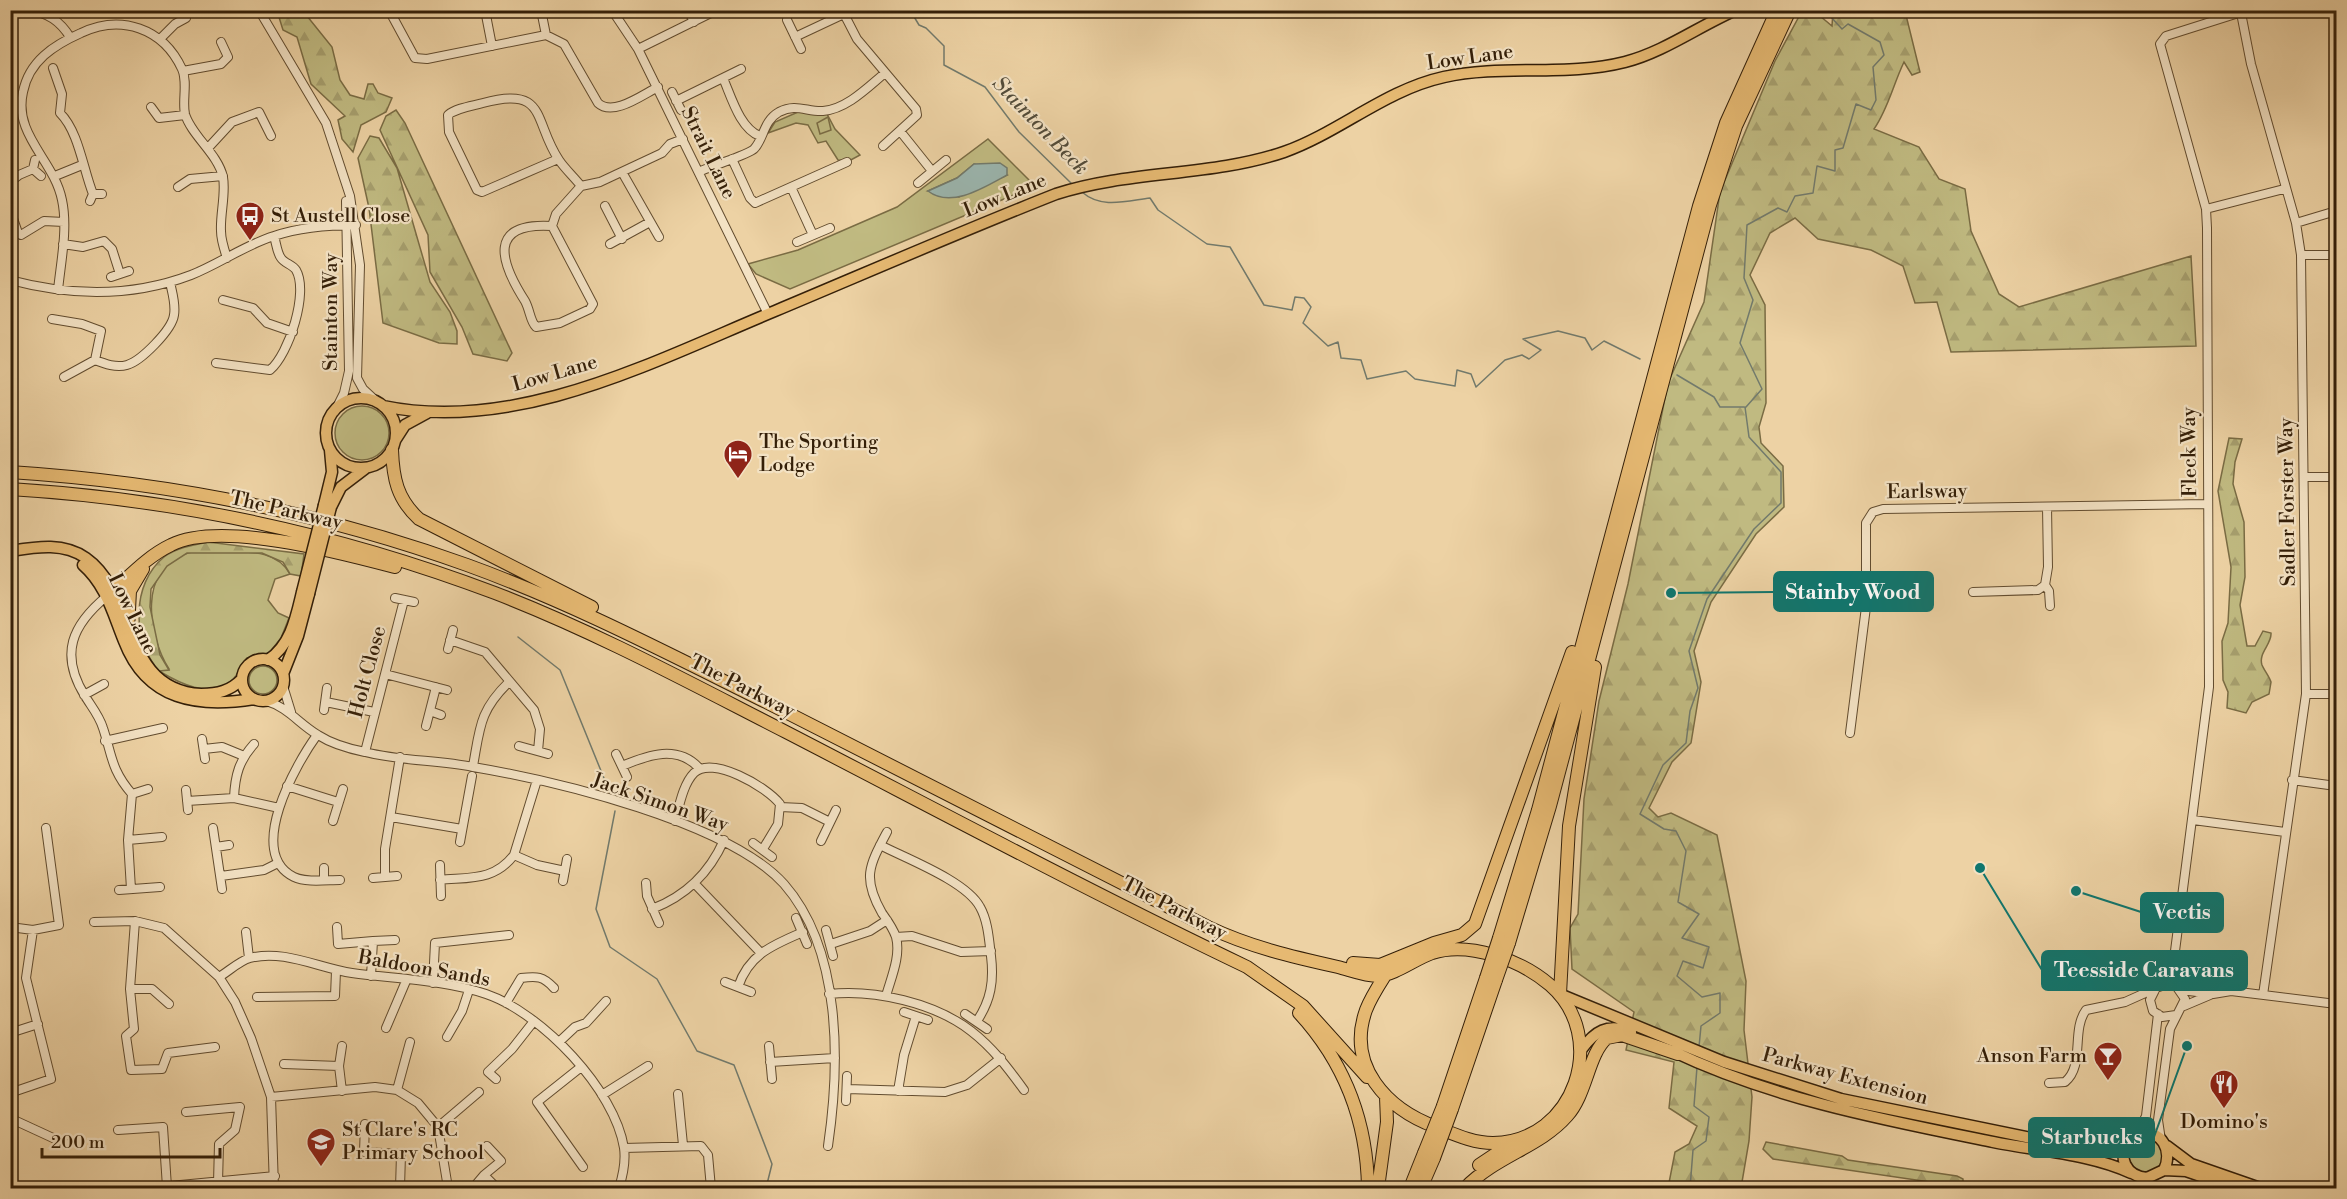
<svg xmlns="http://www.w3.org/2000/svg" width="2347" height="1199" font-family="'Libre Bodoni',serif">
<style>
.green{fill:#c0ba81;stroke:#7a6c44;stroke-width:1.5;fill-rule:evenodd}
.forest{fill:url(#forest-firs);stroke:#7a6c44;stroke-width:1.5}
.park{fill:url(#park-tufts);stroke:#7a6c44;stroke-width:1.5}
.water{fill:#9bb6af;stroke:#727a6c;stroke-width:1.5}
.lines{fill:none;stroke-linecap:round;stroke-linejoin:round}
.stream{stroke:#727a6c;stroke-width:1.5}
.minor-casing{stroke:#624c2f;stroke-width:10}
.major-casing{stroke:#341f08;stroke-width:13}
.highway-casing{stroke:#341f08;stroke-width:14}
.minor{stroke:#f3e2c4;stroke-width:8}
.major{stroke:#e6b972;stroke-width:10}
.highway{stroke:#e6b972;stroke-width:12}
.major-bridge-casing{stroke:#341f08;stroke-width:13;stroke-linecap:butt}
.highway-bridge-casing{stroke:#341f08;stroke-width:14;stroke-linecap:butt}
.major-bridge{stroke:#e6b972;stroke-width:10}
.highway-bridge{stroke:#e6b972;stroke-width:12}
.labels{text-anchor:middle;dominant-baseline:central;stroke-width:4.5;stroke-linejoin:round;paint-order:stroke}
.street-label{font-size:20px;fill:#341f08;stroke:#f3e2c4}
.poi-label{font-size:20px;fill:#341f08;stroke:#f3e2c4;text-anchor:start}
.water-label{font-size:21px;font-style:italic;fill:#534c3a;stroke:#f3e2c4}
.leader{fill:none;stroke:#0f766e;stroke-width:2}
.callout-dot{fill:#0f766e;stroke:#f3e2c4;stroke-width:2}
.callout{fill:#0f766e;stroke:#0f766e;stroke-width:2}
.callout-label{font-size:21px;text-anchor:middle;font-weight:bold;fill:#fff}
</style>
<defs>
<pattern id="forest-firs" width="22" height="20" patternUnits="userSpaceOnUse" patternTransform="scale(1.5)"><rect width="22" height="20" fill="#c0ba81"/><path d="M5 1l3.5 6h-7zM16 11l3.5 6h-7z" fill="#a69f6e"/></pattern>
<pattern id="park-tufts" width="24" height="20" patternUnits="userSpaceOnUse" patternTransform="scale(1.5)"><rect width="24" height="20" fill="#c0ba81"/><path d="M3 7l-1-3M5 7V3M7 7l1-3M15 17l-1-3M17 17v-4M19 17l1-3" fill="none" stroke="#a69f6e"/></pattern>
</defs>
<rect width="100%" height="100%" fill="#edd2a4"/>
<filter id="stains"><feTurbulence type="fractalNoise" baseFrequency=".00333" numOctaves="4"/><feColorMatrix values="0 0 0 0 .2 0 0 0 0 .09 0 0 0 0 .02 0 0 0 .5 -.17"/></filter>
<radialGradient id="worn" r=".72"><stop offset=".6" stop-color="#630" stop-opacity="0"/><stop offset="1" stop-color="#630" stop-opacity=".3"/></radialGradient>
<!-- green -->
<path class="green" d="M798,112l29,2 8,15 25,26 -11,6 -11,-1 -12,-19 -8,2 -10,-18 -12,-2 -28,10 7,-11z
M988,139l47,47 -245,103 -34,-15 -8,-10 50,-14 99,-43zM974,164l33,11 -48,22 -31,-6 29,-13z
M335 433a27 27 0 1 1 54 0a27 27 0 1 1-54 0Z
M216,551c27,2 59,-4 74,23l-15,5 -7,21 10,13 11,5 -8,20 -12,15 -22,5c-7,7 -8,17 -16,23 -22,18 -52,2 -72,-10l10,-2c-21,-33 -32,-102 19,-116 8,-3 19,-2 28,-2z
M249 680a14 14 0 1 1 28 0a14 14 0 1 1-28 0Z
M2129 1155a17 17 0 1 1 34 0a17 17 0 1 1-34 0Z"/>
<!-- forest -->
<path class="forest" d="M274,11h29l29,36 8,33 10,15 14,4 4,-15h5l5,9 14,5 -6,14 -25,13 -8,27 -11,-13 -4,-19 7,-4 -34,-32 -14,-47 -14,-7 -5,-16z
M1802,11h12l18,15 1,-15h72l15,61 -8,3 -8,-13c-11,23 -16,47 -30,67l45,18 20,32 26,10 6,42 28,63 20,13 172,-51 5,90 -245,6 -14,-50 -22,1 -12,-37 -32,-16 -53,-11 -23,-21 -25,15 -20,42 15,30 1,98 -7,24 2,16 22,23 1,41 -28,27 -45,68 -17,49 7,31 -10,61 -19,19 -23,46 9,9 13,-4 46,22 29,146 -2,49 8,67 -3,44 -8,47h-73l7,-36 14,-8 8,-18 -28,-18 5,-46 -48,-12 8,-38 -62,-43 -2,-41 8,-14 6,-115 15,-98 29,-117 40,-201 36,-81 16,-110 55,-131z
M396,110l9,13 107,230 -5,8 -34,-7 -11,-27 -32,-55 -2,-37 -48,-105 6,-14z
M370,136l9,2 18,30 33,114 20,30 7,19v13l-18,-1 -56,-20 -14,-115 -11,-50z
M2229,438l13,1 -7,23 -2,22 11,38 1,55 -5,28 7,41h8l8,-15 8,2c1,11 -13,20 -9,32 2,5 7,11 9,17l-2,12 -17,8 -6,11 -19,-5 1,-16 -5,-12 -1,-39 6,-18 3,-56 -13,-76z
M208,542l96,12 -3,22 -11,-2 -7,-12 -21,-9h-75l-20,13 -16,23 -1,18 10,48 9,15 -10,1c-27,-31 -28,-87 5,-114 12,-9 29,-12 44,-15z
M1766,1142l76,14 6,4 109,16 6,3v4l-6,3 -184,-27 -10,-10z"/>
<!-- park -->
<path class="park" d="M828,117l3,13 -11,4 -3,-11z"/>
<!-- water -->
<path class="water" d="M1000,163l7,5v7c-22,12 -56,34 -79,16l29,-13 17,-14z"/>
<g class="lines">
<!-- stream -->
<path class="stream" d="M910,10l9,15 7,3 18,18v19l41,22 34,45 54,53
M1082,192c19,17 44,9 68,6l8,12 49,34 23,3 34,58 28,5 3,-13 9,1 7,9 -8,16 25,23 10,-4 3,16 20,2 6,19 39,-8 9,8 40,7 2,-16 14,4 5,13 29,-27 17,-5 7,4 12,-9 -18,-11 35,-8 27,7 7,12 12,-9 36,18
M1677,375l37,22 6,10h24
M1746,407l16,-18 -22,-46 13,-43 -9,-22 3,-53 31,-17 9,4 8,-16 18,-3 4,-27 18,5v-21l8,-2 13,-44 15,6 5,-10 -3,-33 11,-12 -4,-13 -32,-18 -6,5 -12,-13v-6
M518,637l42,33 50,123
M615,811l-19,98 14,38 47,32 40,72 37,14 38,99 -6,24
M1699,1047l2,-21 19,-13v-20l-18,4 -25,-21 6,-15 20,7 6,-21 -27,-9 17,-24 -21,-12 8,-51 -10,-20 -12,-2 -24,-15 23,-49 23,-22 4,-32 8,-23 -9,-37 18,-52 47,-70 27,-26v-31l-32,-35 -4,-30
M1690,1188l3,-38 13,-9 3,-24 -15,-11 3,-39"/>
<!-- minor casing -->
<g class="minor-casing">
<path id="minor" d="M29,10c19,3 31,11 41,27
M259,10l67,113 24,73 10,69 -3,113 6,11 13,12
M389,10l26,48 12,1 119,-24 18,9 34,59c15,14 44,-8 60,-16
M485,10l7,36
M541,10l5,25
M612,10l26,39 130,265
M688,10l6,12
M842,10l15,29 59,70 1,6 -34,31
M2241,13l10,51 45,159 5,32 5,439 -43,301
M787,20l14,29
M795,37l49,-23
M161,38l14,-14 11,-6
M638,49l79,-39
M53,68l9,26 -2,19c19,19 23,56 33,81
M183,71l38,-7 7,-7 -7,-15
M723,78c8,18 17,51 37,58
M672,92l9,18
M676,101l65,-32
M151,107l8,11 26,-3
M900,131l32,40
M208,148l24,-26 27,-10 12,24
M558,159l-76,33 -5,-2 -28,-58 -1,-17c8,-7 24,-9 35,-12 65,-18 50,19 76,57 6,9 15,17 22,26
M732,159l18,39 5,5 92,-41
M35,160l-2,9 8,7
M622,172l37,65
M699,172c11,-6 49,-17 55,-23 10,-10 9,-28 25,-37 17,-9 28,0 44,-1 24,-2 45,-24 62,-38
M55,176l27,-11
M10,182l9,-7 14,-6
M918,183l28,-23
M581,186l19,-4 62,-29 8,-9 13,-5
M178,187l12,-8 33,-3
M791,187l22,48
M90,201l3,-7h9
M605,206l17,33
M2206,209l78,-20
M10,210l8,23 3,2 23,-14 20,1
M2296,223l40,-12
M552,226c-65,-4 -52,36 -27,75 5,9 5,20 11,26l24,-4 30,-14 3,-5 -41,-78 4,-12 25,-28
M797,242l33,-14
M63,244l20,3 21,-6 8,8 8,25
M610,244l40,-22
M2301,255h35
M111,277l18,-6
M10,280c60,16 123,17 181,-5 28,-11 54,-30 83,-39 27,-9 54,-11 82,-11
M58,290c3,-29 10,-62 4,-90 -8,-40 -49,-65 -39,-108 6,-31 31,-47 58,-59 40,-19 82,-5 101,36 6,13 0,32 3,45 6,21 33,40 38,63 3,17 -3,37 -2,54 0,9 3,18 6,27
M223,300l30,8 14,15 26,9
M52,319l30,5 19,7 -6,29c10,4 21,8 32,5 14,-4 45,-35 47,-50 2,-11 -2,-23 -4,-33
M216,363l54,7c19,-16 39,-78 26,-100 -3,-5 -12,-7 -15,-12 -4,-5 -5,-16 -7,-22
M64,377l31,-17
M335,411l9,-18 5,-22 -3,-170
M2305,477h31
M2045,585l4,6 1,15
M1973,592l65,-2 7,-5 3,-18 -1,-60
M107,596c-35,29 -48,58 -22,100 6,10 14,19 18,32 9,27 8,42 29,66l-4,46 3,49
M395,598l19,4
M450,640l35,12 49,58 6,19 -2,22
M448,649l5,-19
M385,674l62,16
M283,686l8,26
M2306,694h30
M84,695l20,-11
M266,701c22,6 33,23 52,34 14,9 32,14 47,17 35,9 73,8 108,15 83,14 255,55 311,117 58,66 56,180 44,262
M326,702l48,10
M324,710l3,-22
M430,711l11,4
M426,726l10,-39
M1850,733l16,-126v-84l7,-11 10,-3 324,-5
M317,735c-21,29 -72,118 -23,142 12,6 33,3 46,3
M202,739l3,20
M105,741l58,-13
M519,746l29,8
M204,749l18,-2 22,9
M365,752l39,-152
M616,754l11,23
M473,766c7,-38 6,-55 36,-84
M622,766c26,-11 56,-22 78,3
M2292,780l44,6
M287,786l51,16
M186,790l2,20
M132,794l16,-5
M234,798c1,-23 5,-37 20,-54
M187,801l47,-3 45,10
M780,807l22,1 28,14
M391,817l71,12
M2193,820l92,12
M333,821l10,-32
M675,821c4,-14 8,-37 19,-48 18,-18 73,14 86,31l-2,20 -15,25
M213,828l9,61
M128,840l34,-3
M821,841l15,-31
M460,842l12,-66
M753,843l19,14
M880,845c27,14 86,36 100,62 8,14 9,33 11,49 3,25 0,44 -14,65
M216,847l13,-2
M514,855l23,10 28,6
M440,865l1,31
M221,876l43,-6 14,-7
M385,877v-28l15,-92
M373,878l24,-2
M324,880v-12
M440,880c30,-3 54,1 74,-25l23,-75
M563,881l4,-22
M646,883l1,13 12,27
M695,884l65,68
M119,890l41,-3
M652,909c34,-13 57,-35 72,-69
M796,918l11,26
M135,921l-5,68 4,40 -8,7 5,34 31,-1 6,-16 47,-6
M94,922l41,-1 29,7 55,49 16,25 16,36 20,59 3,91
M10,927l23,3 26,-5 -13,-97
M337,927l1,17 35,-3 -2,35
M826,930l7,26
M246,932l3,26
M896,937l16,-1 49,16 30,-1
M373,941l22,-1
M831,944l39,-13 17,-11
M219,977c9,-5 20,-16 31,-19 33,-9 69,10 102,15 44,6 92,7 134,21 56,19 129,96 138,154 2,14 -1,27 -5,40
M725,982l26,10
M433,983l2,-40 74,-8
M2176,986l-1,-35 34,-264 -2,-459 -1,-19 -46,-165 6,-8 82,-26
M738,987c11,-33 35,-42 65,-55
M2156,988l16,-31
M130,989h22l17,15
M2181,990l32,4 18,-3 105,13
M829,994c45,-5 106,9 142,37 22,17 37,37 53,59
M886,996c5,-18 15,-40 10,-59 -3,-9 -9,-17 -14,-24 -20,-35 -13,-47 5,-81
M257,997l78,-1 1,-25
M506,1003l15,-25c16,-2 22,-2 33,10
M2184,1006l26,-11
M904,1012l24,8
M965,1014l22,15
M386,1028l20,-47
M10,1033l28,-9
M447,1037l15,-26 7,-21
M559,1042l16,-15 11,-4 20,-22
M769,1046l3,33
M770,1062l65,-4
M284,1064l55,2 3,25
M339,1066l3,-20
M581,1067l-44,35 46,65
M496,1079l-8,-7 24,-23 22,-28
M2049,1083l16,-1c20,-16 6,-52 21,-72l39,-8 29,-13
M847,1089l98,3 22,-7 34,-27
M397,1090l13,-48
M898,1091l6,-36 12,-39
M10,1093l41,-14 -25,-101 7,-48
M678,1094l5,51
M602,1095l46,-29
M271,1097l104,-10 22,3 21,13 20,24 10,61
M846,1101l1,-25
M186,1112l54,-5 -5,23 -16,14 -1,39
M10,1115l4,5 52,24
M365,1124l-1,28 37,2 -1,34
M438,1127l41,-35
M118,1130l45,-3 4,60
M2136,1135l10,-19 12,-102
M2161,1140l-3,-20 12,-91 15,-30 -9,-13 -9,-2 -11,4 -6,12 3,11 9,6 14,-2
M624,1148l77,-2 7,9 3,33
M484,1175l17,-14 -14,-15
M10,1187l4,1
M149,1188l126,-12
M455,1188h18l11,-13 13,13"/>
</g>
<!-- major casing -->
<g class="major-casing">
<path id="major" d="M326 433a35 35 0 1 1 70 0a35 35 0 1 1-70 0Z
M383,406c134,28 271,-45 392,-95 93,-39 187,-80 281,-117 74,-24 154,-17 228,-42 56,-20 101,-62 160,-75 59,-13 122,0 181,-15 39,-10 74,-36 111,-52
M396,439l9,-14 22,-12
M324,505l8,-33 -2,-22
M331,507l10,-20 25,-19
M10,551c26,-4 53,-9 76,7 51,36 35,132 115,136 17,0 29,-3 41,-15
M83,565c23,20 30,49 41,76 23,60 74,67 130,58
M242 680a21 21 0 1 1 42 0a21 21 0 1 1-42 0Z
M268,660c23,-15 28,-43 34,-68
M283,674l15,-38 11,-42
M1562,995l162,67 117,37 234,48c11,1 22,4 33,1 11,-2 20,-11 30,-14 24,-6 35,17 26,36l-17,8c-21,-2 -31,-21 -17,-39
M1581,1050c14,-19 26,-27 50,-18
M1672,1051c101,48 212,69 321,91 44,9 98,12 138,31
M2167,1146l24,18 69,24
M2164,1170l22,1 50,17"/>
</g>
<!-- highway casing -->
<g class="highway-casing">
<path id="highway" d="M392,450c1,28 5,49 27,69l173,88
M10,472c156,10 310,40 457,93 105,38 202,89 301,138 148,74 294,150 440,224 42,20 85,30 130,40 12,3 27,9 40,9 17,-1 37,-17 54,-23 37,-12 89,7 118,32 60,52 25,157 -57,158 -20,0 -39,-9 -57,-16 -49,-18 -90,-61 -70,-117 5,-13 13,-25 20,-36
M10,489c166,10 329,45 485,104 101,39 195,90 291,139 153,79 306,161 461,235l56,39 64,71
M107,596c21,-18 39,-39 64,-51 49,-25 171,8 224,22
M128,629l2,-38 13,-22
M1499,938l39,-128 161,-604 27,-83 51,-113
M1509,943l41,-137 160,-601 26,-79 54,-116
M1353,963l27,2 54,-22 28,-8 13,-11 97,-272
M1560,994l9,-168 26,-159
M1299,1013c46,50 68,108 69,175
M1443,1106l43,-128
M1452,1109l44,-129
M1479,1165l33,-22
M1378,1188l9,-66 -1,-25
M1410,1188l14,-35
M1421,1188l13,-30
M1465,1188c31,-32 75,-41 102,-72 20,-22 21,-62 40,-78l15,-3 56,19"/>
</g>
<!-- minor -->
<use href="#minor" class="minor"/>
<!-- major -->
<use href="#major" class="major"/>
<!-- highway -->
<use href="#highway" class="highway"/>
<!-- major-bridge casing -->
<g class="major-bridge-casing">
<path id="major-bridge" d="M302,592l22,-87
M309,594l22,-87"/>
</g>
<!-- highway-bridge casing -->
<g class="highway-bridge-casing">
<path id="highway-bridge" d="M1486,978l13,-40
M1496,980l13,-37
M1424,1153l19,-47
M1434,1158l18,-49"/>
</g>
<!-- major-bridge -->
<use href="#major-bridge" class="major-bridge"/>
<!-- highway-bridge -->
<use href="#highway-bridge" class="highway-bridge"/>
</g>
<!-- icons -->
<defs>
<g id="bus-pin" transform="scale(1.5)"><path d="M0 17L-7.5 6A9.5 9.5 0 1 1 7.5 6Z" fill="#8f2418" stroke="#f3e2c4"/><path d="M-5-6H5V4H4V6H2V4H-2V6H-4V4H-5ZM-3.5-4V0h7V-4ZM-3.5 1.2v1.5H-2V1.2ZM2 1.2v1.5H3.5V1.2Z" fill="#fff"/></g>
<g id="hotel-pin" transform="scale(1.5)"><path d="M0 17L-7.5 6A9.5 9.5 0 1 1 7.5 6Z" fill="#8f2418" stroke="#f3e2c4"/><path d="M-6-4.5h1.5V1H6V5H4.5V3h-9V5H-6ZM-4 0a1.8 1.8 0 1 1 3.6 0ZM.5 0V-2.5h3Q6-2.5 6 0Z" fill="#fff"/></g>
<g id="bar-pin" transform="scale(1.5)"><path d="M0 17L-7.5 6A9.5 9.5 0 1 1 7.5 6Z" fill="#8f2418" stroke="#f3e2c4"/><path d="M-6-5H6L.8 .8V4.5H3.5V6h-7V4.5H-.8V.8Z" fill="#fff"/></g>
<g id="restaurant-pin" transform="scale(1.5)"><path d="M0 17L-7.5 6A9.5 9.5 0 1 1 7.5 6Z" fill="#8f2418" stroke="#f3e2c4"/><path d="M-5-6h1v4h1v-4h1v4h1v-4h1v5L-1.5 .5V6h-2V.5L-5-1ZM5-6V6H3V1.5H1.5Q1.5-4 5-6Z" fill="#fff"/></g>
<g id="school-pin" transform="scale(1.5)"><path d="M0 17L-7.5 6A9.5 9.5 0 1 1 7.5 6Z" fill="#8f2418" stroke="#f3e2c4"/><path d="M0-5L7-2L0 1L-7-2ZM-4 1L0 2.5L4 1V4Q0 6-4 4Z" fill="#fff"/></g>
</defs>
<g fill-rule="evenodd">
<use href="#bus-pin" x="250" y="216"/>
<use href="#hotel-pin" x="738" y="454"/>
<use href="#bar-pin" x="2108" y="1056"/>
<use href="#restaurant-pin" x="2224" y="1084"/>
<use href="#school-pin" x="321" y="1142"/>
</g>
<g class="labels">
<!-- street labels -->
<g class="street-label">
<text transform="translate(1470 58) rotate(-8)">Low Lane</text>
<text transform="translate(708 153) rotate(64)">Strait Lane</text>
<text transform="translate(1005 196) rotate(-22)">Low Lane</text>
<text transform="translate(331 312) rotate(-90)">Stainton Way</text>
<text transform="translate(555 374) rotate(-16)">Low Lane</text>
<text transform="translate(2190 452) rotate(-91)">Fleck Way</text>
<text transform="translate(1927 492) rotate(-1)">Earlsway</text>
<text transform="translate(2288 502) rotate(-91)">Sadler Forster Way</text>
<text transform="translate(286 511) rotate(13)">The Parkway</text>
<text transform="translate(132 614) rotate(64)">Low Lane</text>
<text transform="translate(368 672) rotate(-75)">Holt Close</text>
<text transform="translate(742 687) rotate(27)">The Parkway</text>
<text transform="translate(660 803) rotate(19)">Jack Simon Way</text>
<text transform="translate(1174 909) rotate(27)">The Parkway</text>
<text transform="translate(424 969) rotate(10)">Baldoon Sands</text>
<text transform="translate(1845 1077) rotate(15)">Parkway Extension</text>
</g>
<!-- poi labels -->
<g class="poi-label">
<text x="271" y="216">St Austell Close</text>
<text x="759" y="442">The Sporting<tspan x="759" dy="23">Lodge</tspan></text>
<text x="2087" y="1056" text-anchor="end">Anson Farm</text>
<text x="2224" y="1122" text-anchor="middle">Domino's</text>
<text x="342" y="1130">St Clare's RC<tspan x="342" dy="23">Primary School</tspan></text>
</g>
<!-- water labels -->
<g class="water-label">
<text transform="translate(1040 126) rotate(46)">Stainton Beck</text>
</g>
</g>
<!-- callouts -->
<path class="leader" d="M1671 593L1774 592M2076 891L2141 912M1980 868L2042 970M2187 1046L2154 1137"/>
<g class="callout-dot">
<circle cx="1671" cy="593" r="6"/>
<circle cx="2076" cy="891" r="6"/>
<circle cx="1980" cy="868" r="6"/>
<circle cx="2187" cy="1046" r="6"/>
</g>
<g class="callout">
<rect x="1774" y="572" width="159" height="39" rx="6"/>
<rect x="2141" y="893" width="82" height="39" rx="6"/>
<rect x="2042" y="951" width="205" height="39" rx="6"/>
<rect x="2029" y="1118" width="125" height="39" rx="6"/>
</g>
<g class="callout-label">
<text x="1853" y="599">Stainby Wood</text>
<text x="2182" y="919">Vectis</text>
<text x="2144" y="977">Teesside Caravans</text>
<text x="2092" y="1144">Starbucks</text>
</g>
<!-- margin -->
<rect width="2347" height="1199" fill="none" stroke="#edd2a4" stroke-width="36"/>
<rect x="12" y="12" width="2323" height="1175" fill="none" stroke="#341f08" stroke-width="3"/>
<rect x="18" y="18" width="2311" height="1163" fill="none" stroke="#341f08" stroke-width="1.5"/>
<!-- scale -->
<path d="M42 1148v9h178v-9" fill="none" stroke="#341f08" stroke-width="3"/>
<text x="51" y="1148" font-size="18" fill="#341f08" stroke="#f3e2c4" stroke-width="4.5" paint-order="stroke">200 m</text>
<rect width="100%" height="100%" filter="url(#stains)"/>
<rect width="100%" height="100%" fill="url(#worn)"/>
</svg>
